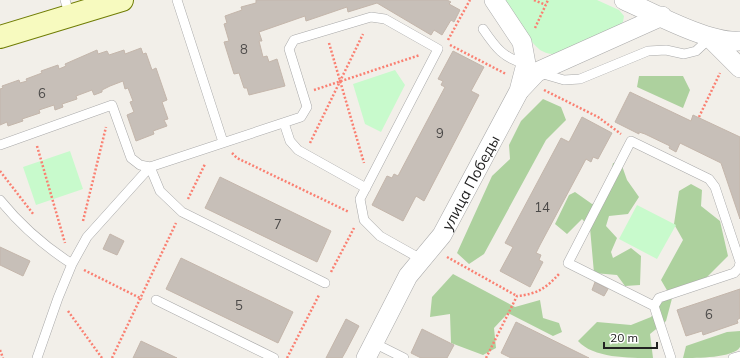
<svg xmlns="http://www.w3.org/2000/svg" width="740" height="358" font-family="Mulish,sans-serif">
<style>
.forest{fill:#add19e}
.park{fill:#c8facc}
.building{fill:#c7bfb8;stroke:#c4b6ab}
.lines{fill:none;stroke-linecap:round;stroke-linejoin:round}
.lane-casing{stroke:#a9a9a9;stroke-width:10}
.street-casing{stroke:#a9a9a9;stroke-width:20}
.secondary-casing{stroke:#707d05;stroke-width:24}
.path{stroke:#fa8072;stroke-width:2.5;stroke-dasharray:2 2;stroke-linecap:butt}
.lane{stroke:#fff;stroke-width:9}
.street{stroke:#fff;stroke-width:19}
.secondary{stroke:#f7fabf;stroke-width:22}
.labels{text-anchor:middle;dominant-baseline:central;stroke-width:4;stroke-linejoin:round;paint-order:stroke}
.number-label{font-size:13px;fill:#4b4948}
.street-label{font-size:15px;fill:#222;stroke:#fff}
</style>
<rect width="100%" height="100%" fill="#f2efe9"/>
<!-- forest -->
<path class="forest" d="M639,76h44l7,14 -7,18 -46,-21z
M543,99l18,8 5,13 -20,20 -62,114 -15,10 -12,-11 35,-77 18,-17 -1,-14 12,-24z
M613,163h8l6,17 12,17 -11,17 -19,2 -3,10 11,12 -6,14 2,6 18,-10 10,8 -1,29 -15,1 -8,-11 -23,-2 -4,-45 -8,-9 -15,15 -12,-10 14,-29 6,-3 17,12 14,-6z
M691,184l11,6 -1,16 19,15 8,35 -25,25 -29,10 -8,30 -16,13 3,24c-25,0 -60,0 -75,-17l19,-19 34,3 20,-8 17,-25 -7,-12 22,-40 -9,-16 5,-33z
M453,274l62,33 25,-7 3,18 16,5 3,9 -9,4 -45,-23 -14,15 2,20 -13,7 -32,-12 -1,-29 -20,3 2,-20z
M740,331c0,5 0,12 0,16 -6,11 -44,11 -57,11l3,-12 41,-14z"/>
<!-- park -->
<path class="park" d="M503,0h94l22,10 5,6 -1,6 -5,4 -61,28c-5,0 -10,0 -15,-3 -11,-6 -30,-39 -39,-51z
M395,70l10,15 -24,47 -16,-8 -12,-40z
M70,151l13,38 -47,16 -13,-38z
M637,205l39,20 -19,34 -38,-20z"/>
<!-- building -->
<path class="building" d="M256,0h191l4,2 -2,2 11,6 -6,12 -3,-2 -9,15 -8,-5 -3,5 -54,-32 -29,9 -1,-5 -41,14 -1,-5 -46,16 3,9h-3l4,16 4,-1 2,6 8,-3 8,27 -36,9 -2,-7h-3l-5,-15 -5,1 -10,-32 5,-1 -5,-17 3,-1 -2,-7 17,-6 -1,-3 15,-4z
M141,48l2,6 3,-1 6,17 4,-2 11,32 -5,2 6,17 -4,1 3,6 -14,5 1,3 -18,7 -9,-26 7,-3 -4,-10 3,-1 -5,-13 -3,1 -2,-8 -13,5 -8,4v2l-8,3 -2,-5 -16,6 1,3 -15,5 1,3 -8,3 -1,-5 -15,5 1,3 -18,6 1,2 -15,5 -1,-4 -7,3v-36l3,-1 -1,-2 17,-6 1,3 7,-2 -1,-2 16,-6 -1,-2 17,-6 1,4 7,-3 -1,-2 32,-14 1,4 9,-3 2,4 15,-5 1,4z
M453,51l31,16 -13,24 8,4 -55,106 -8,-5 -13,25 -31,-16 15,-29 5,2 2,-4 4,2 47,-89 -4,-2 2,-4 -5,-2z
M630,92l61,29 2,-6 47,22v82l-19,-56 -41,-20 -4,9 -7,-4 1,-2 -25,-12 -6,-2v2l-24,-12z
M582,117l30,16 -14,26 -5,-2 -2,5 -5,-3 -46,86 -4,8 5,2 -2,5 4,2 -13,25 -30,-16 13,-24 -8,-4 56,-105 8,4z
M220,177l111,54 -14,31 -112,-54z
M110,234l14,7 -7,14 -14,-6z
M0,247l30,14 -7,15 -23,-11z
M181,258l112,54 -15,31 -112,-54z
M595,282l13,7 -4,7 -12,-6z
M740,289v29l-3,2 1,3 -35,12 -1,-4 -16,5 -9,-26z
M346,319l13,7 -13,25 -4,7h-16z
M516,322l73,36h-78l-10,-5z
M422,329l32,16 -7,13h-26l-10,-5z
M141,341l36,17h-44z"/>
<g class="lines">
<!-- lane casing -->
<g class="lane-casing">
<path id="lane" d="M65,0l5,16
M177,0l46,142
M483,29c13,19 20,29 43,35
M540,73l24,7 16,-1 68,-28 18,-1 18,4 12,-3 14,-13
M284,123l6,18 8,9 68,38
M0,145l112,-40 19,53 9,7 10,2 151,-50 6,-10 -18,-58 5,-9 77,-23 14,2 53,30 -78,150 4,21 16,16 41,23
M0,200c21,26 44,46 72,64
M156,300l118,58
M654,306l-86,-43 63,-122 78,38 6,8 25,75 -1,6 -5,5 -75,25 -5,8 17,52
M374,343l30,15
M37,358l21,-60 14,-34 15,-27 63,-70 10,24 22,21 143,71
M733,358l7,-2"/>
</g>
<!-- street casing -->
<g class="street-casing">
<g id="street">
<path d="M624,0c29,13 86,44 116,41"/>
<path d="M710,38l30,30"/>
<path d="M520,90l17,-18 125,-56"/>
<path id="s1" d="M366,358l42,-82 34,-41 77,-144 7,-27 -4,-22 -28,-42"/>
</g>
</g>
<!-- secondary casing -->
<g class="secondary-casing">
<path id="secondary" d="M0,37l122,-37"/>
</g>
<!-- path -->
<path class="path" d="M534,0l12,5
M535,28l13,-28
M448,40l22,-40
M329,43l35,120
M450,45l56,29
M314,90l106,-35
M544,90l54,27 23,17
M699,117l21,-44
M310,143l53,-109
M37,146l28,97
M232,153l5,5 112,54
M0,171l34,44
M188,199l17,-35
M83,221l23,-94
M447,257l70,39
M84,270l58,29
M331,272l23,-44
M68,311l34,47
M0,350l3,8
M112,358l64,-135
M287,358l32,-63
M486,358l31,-62c21,-2 29,-8 43,-23"/>
<!-- lane -->
<use href="#lane" class="lane"/>
<!-- street -->
<use href="#street" class="street"/>
<!-- secondary -->
<use href="#secondary" class="secondary"/>
</g>
<g class="labels">
<!-- number labels -->
<g class="number-label">
<text x="244" y="49">8</text>
<text x="42" y="93">6</text>
<text x="440" y="133">9</text>
<text x="542" y="207">14</text>
<text x="278" y="224">7</text>
<text x="239" y="305">5</text>
<text x="709" y="314">6</text>
</g>
<!-- street labels -->
<g class="street-label">
<text stroke="none"><textPath href="#s1" startOffset="205">улица Победы</textPath></text>
</g>
</g>
<!-- scale -->
<path d="M604 342v6h53v-6" fill="none" stroke="#222222" stroke-width="2"/>
<text x="610" y="342" font-size="12" fill="#222222" stroke="#ffffff" stroke-width="3" paint-order="stroke">20 m</text>
</svg>
